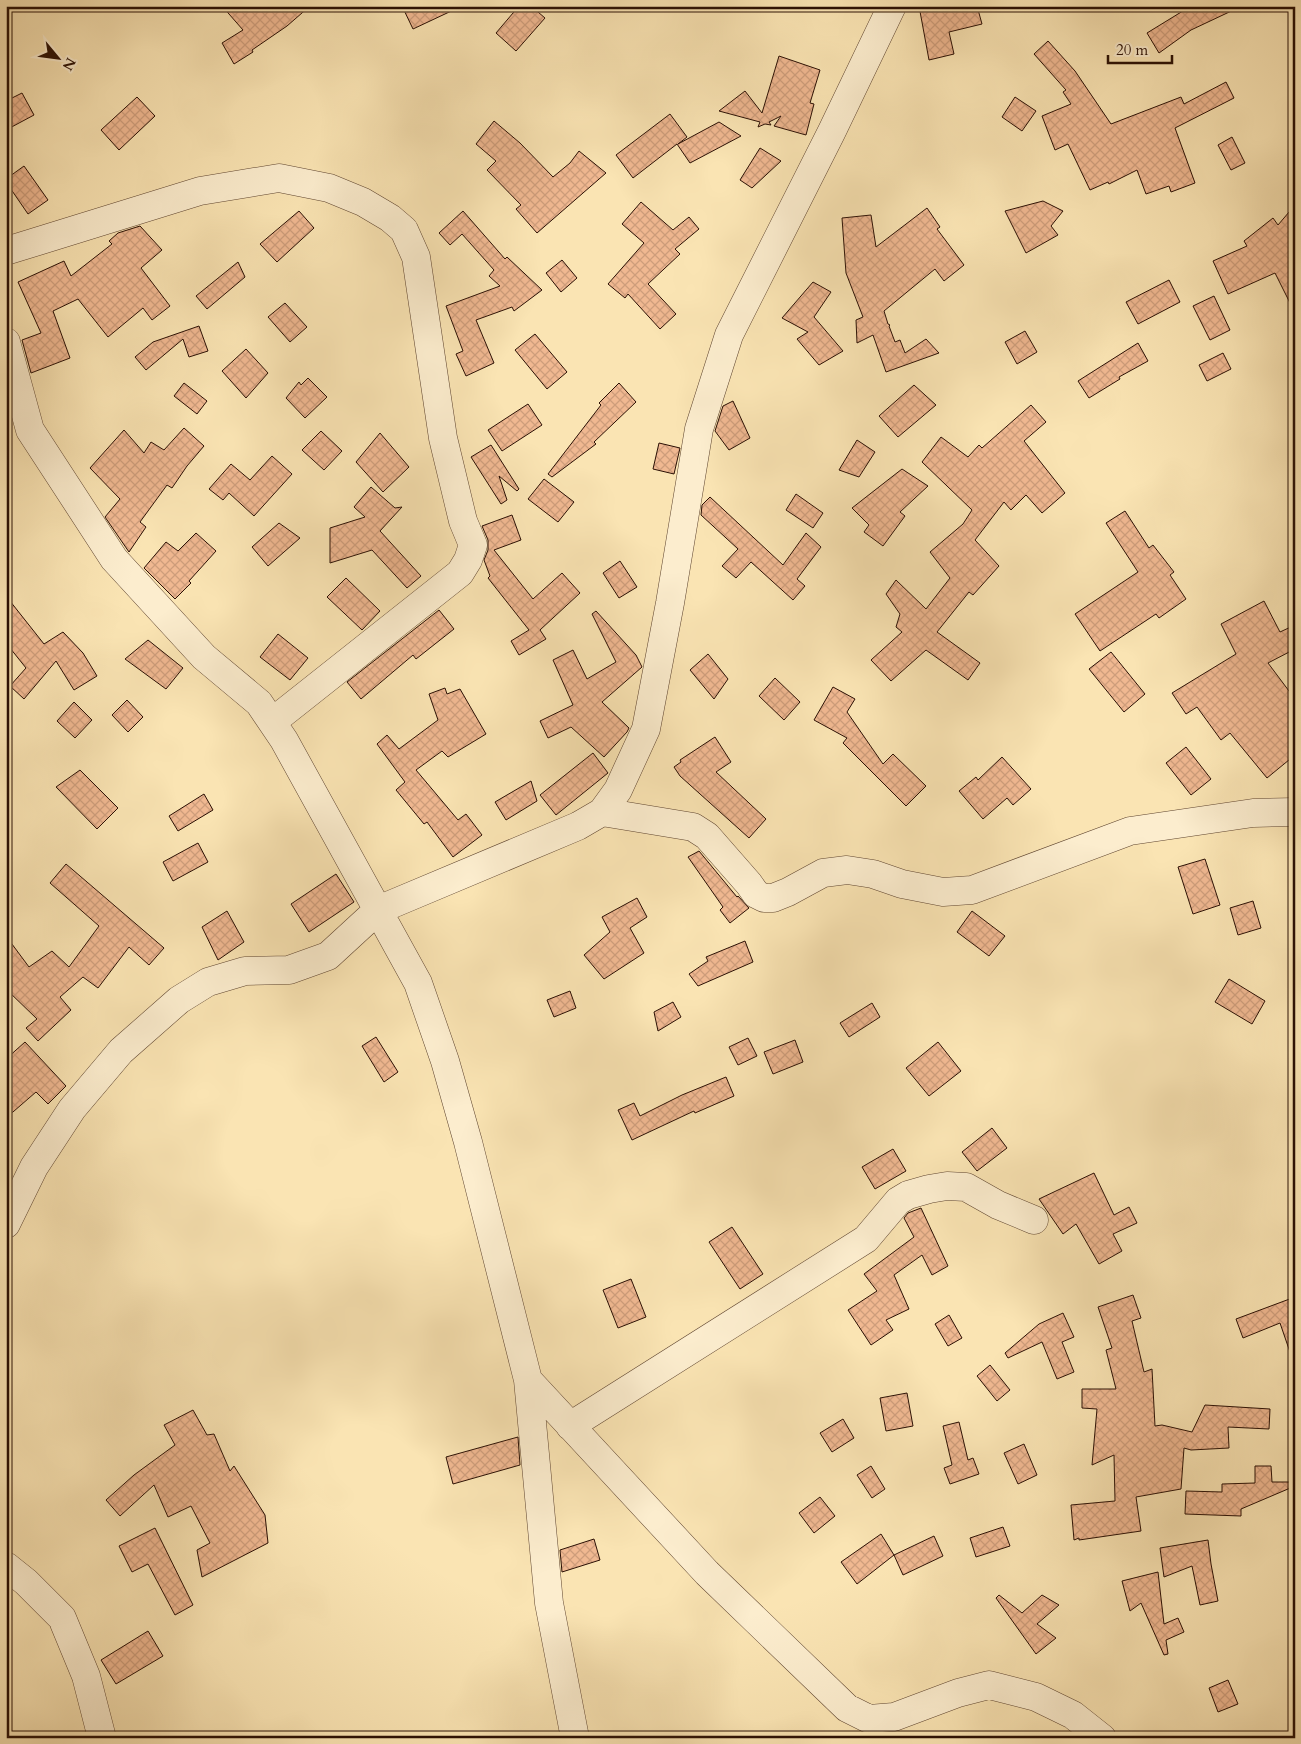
<svg xmlns="http://www.w3.org/2000/svg" width="1301" height="1744" font-family="Cardo,serif">
<style>
.building{fill:url(#building-cross-hatch);stroke:#2b1004}
.lines{fill:none;stroke-linecap:round;stroke-linejoin:round}
.minor-casing{stroke:#5f4530;stroke-width:29}
.minor{stroke:#fcedce;stroke-width:28}
</style>
<defs>
<pattern id="building-cross-hatch" width="8" height="8" patternUnits="userSpaceOnUse" patternTransform="scale(1.25)"><rect width="8" height="8" fill="#f0b891"/><path d="M0 0l8 8M0 8l8-8" fill="none" stroke="#ce9d7b"/></pattern>
</defs>
<rect width="100%" height="100%" fill="#fae4b3"/>
<filter id="stains"><feTurbulence type="fractalNoise" baseFrequency=".004" numOctaves="4"/><feColorMatrix values="0 0 0 0 .2 0 0 0 0 .09 0 0 0 0 .02 0 0 0 .5 -.17"/></filter>
<radialGradient id="worn" r=".72"><stop offset=".6" stop-color="#630" stop-opacity="0"/><stop offset="1" stop-color="#630" stop-opacity=".3"/></radialGradient>
<!-- building -->
<path class="building" d="M222,6h88l-23,20 -35,24 1,2 -19,12 -12,-21 21,-13z
M402,6h60l-49,23z
M519,6h12l14,12 -29,33 -20,-18z
M919,6h58l5,18 -33,8 5,22 -25,6z
M1191,6h51l-51,24 -32,23 -12,-20z
M1048,41l27,30 36,53 70,-27 3,7 42,-22 8,16 -59,30 20,55 -24,9 -2,-6 -23,8 -9,-24 -28,14 -1,-2 -18,8 -22,-46 -13,6 -13,-34 29,-12 -8,-12 3,-2 -32,-36z
M779,56l41,14 -10,33 4,1 -8,31 -32,-9 7,-10 -12,6 2,3 -6,-1 -7,3 2,-5 -41,-11 26,-20 17,22z
M22,93l12,22 -28,15v-29z
M137,97l18,19 -36,34 -18,-20z
M1015,97l21,14 -14,20 -20,-14z
M670,114l17,23 -9,7 41,-22 22,14 -51,27 -13,-19 -44,34 -17,-23z
M494,121l26,22 33,34 17,-14 9,-12 27,22 -69,60 -21,-24 5,-4 -34,-35 9,-9 -20,-17z
M1232,137l13,26 -14,7 -13,-25z
M760,148l21,13 -29,27 -12,-8z
M24,166l24,34 -20,14 -22,-32v-3z
M1043,201l20,10 -12,15 7,9 -32,18 -21,-42z
M641,202l32,28 16,-13 10,12 -24,20 5,5 -32,30 28,30 -16,15 -32,-35 -3,4 -17,-14 36,-41 -22,-19z
M1295,205v108l-20,-40 -47,21 -15,-33 34,-15 -3,-5 29,-23 5,7z
M927,208l13,19 -3,2 27,36 -20,16 -9,-12 -51,42 4,13 2,1 -1,1 6,16 5,-2 5,13 21,-14 13,14 -53,19 -13,-37 -16,8 -1,-23 7,-3 -17,-44 -4,-55 29,-3 5,32z
M299,211l15,17 -37,34 -17,-18z
M463,211l42,48 2,-2 35,33 -28,21 -2,-4 -36,13 18,43 -28,13 -10,-22 7,-3 -17,-45 54,-20 -11,-10 5,-6 -32,-36 -12,11 -11,-12z
M140,226l22,24 -21,18 29,38 -18,14 -9,-12 -35,29 -30,-38 -25,12 17,47 -39,15 -9,-33 19,-7 -23,-51 46,-21 7,15 41,-32 -3,-3 9,-8z
M562,260l15,18 -16,14 -15,-19z
M238,262l7,15 -38,32 -11,-13z
M1169,280l11,22 -42,22 -12,-22z
M813,282l18,10 -17,25 29,34 -24,14 -22,-26 11,-7 -26,-14z
M1214,296l16,34 -20,10 -17,-34z
M285,303l22,24 -17,15 -22,-25z
M199,326l9,25 -19,6 -6,-18 -37,31 -11,-13 18,-15z
M1025,331l12,21 -20,12 -12,-22z
M535,334l32,38 -20,17 -32,-39z
M1138,343l10,18 -29,16 1,2 -31,19 -11,-17z
M246,349l22,24 -22,25 -24,-27z
M1223,353l8,16 -24,12 -8,-16z
M308,378l19,19 -22,21 -19,-20 13,-16 2,3z
M184,383l23,18 -10,13 -23,-18z
M619,383l17,19 -42,40 2,2 -44,33 -4,-3 53,-69 -2,-2z
M914,385l22,20 -38,32 -19,-21z
M733,401l17,37 -21,12 -14,-19 8,-25z
M528,404l14,21 -40,26 -14,-21z
M1031,405l15,17 -22,19 41,52 -23,20 -16,-18 -15,15 -7,-8 -29,38 24,26 -26,29 -4,-3 -32,40 43,31 -12,17 -42,-30 -35,31 -20,-21 31,-28 -6,-5 4,-13 -14,-20 10,-14 30,29 24,-31 -20,-26 33,-28 9,-14 -50,-48 19,-25 27,20 11,-12 3,3z
M184,428l20,18 -17,20 -15,22 -5,-3 -27,37 6,5 -17,25 -24,-35 15,-18 -30,-31 34,-38 20,23 7,-11 13,8z
M321,431l21,20 -18,19 -22,-20z
M380,433l29,34 -26,25 -27,-30z
M857,440l18,12 -16,25 -20,-7z
M659,443l21,5 -6,26 -21,-5z
M491,445l28,44 -2,2 -18,-15 8,24 -6,4 -30,-47z
M272,456l20,18 -38,42 -25,-23 -6,7 -14,-11 22,-25 19,16z
M902,469l26,17 -28,26 5,4 -22,30 -19,-14 5,-7 -17,-17z
M544,479l30,23 -16,20 -30,-23z
M371,487l24,21 7,-1 -22,24 41,45 -14,12 -35,-38 -42,13v-35l35,-11 -11,-10z
M796,494l27,19 -10,15 -27,-18z
M710,497l73,68 23,-32 15,14 -24,32 8,7 -12,14 -42,-38 -15,16 -14,-12 16,-17 -37,-34 1,-10z
M1125,511l24,37 4,-3 21,27 -4,3 16,24 -27,19 -3,-4 -56,37 -25,-37 63,-42 -32,-49z
M512,515l9,25 -27,10 39,49 29,-26 18,20 -40,37 6,9 -27,16 -8,-14 18,-11 -41,-52 2,-2 -6,-16 4,-10v-10l-6,-14z
M279,523l21,15 -32,28 -16,-19z
M196,533l20,18 -27,30 2,2 -16,16 -31,-31 22,-26 12,9z
M620,561l17,26 -18,11 -16,-25z
M346,578l34,33 -18,19 -35,-33z
M6,596l38,48 19,-12 20,21 14,23 -23,14 -18,-29 -32,38 -14,-13 16,-18 -20,-25z
M1264,601l16,31 15,-7v24l-27,14 27,36v56l-28,23 -37,-45 -9,7 -24,-33 -11,7 -14,-21 64,-39 -15,-30z
M439,610l15,19 -38,30 -3,-4 -52,44 -14,-17z
M596,611l40,44 6,12 -40,35 27,26 -2,4 -23,25 -33,-30 -23,11 -8,-17 33,-16 -20,-45 20,-10 14,29 29,-17 -24,-48z
M278,634l30,24 -18,22 -30,-23z
M148,640l35,28 -17,21 -41,-30z
M1111,652l34,42 -21,18 -35,-43z
M708,654l20,25 -14,20 -24,-29z
M775,678l25,24 -16,18 -25,-24z
M833,687l22,12 -8,13 36,52 10,-10 33,32 -20,20 -63,-63 4,-5 -33,-18z
M445,688l2,6 13,-5 26,45 -38,23 -6,-6 -26,19 42,50 8,-6 16,21 -29,22 -26,-35 -3,2 -28,-34 9,-8 -28,-38 10,-9 12,14 39,-29 -9,-26z
M127,700l16,17 -15,15 -16,-17z
M74,702l18,18 -17,18 -18,-17z
M715,737l16,25 -15,10 50,47 -17,19 -69,-62 -6,-9 7,-5 -1,-2z
M1186,747l25,32 -20,16 -25,-32z
M593,753l15,20 -52,42 -16,-20z
M1002,757l29,32 -18,16 -6,-7 -24,21 -24,-28 17,-14 2,3z
M80,770l38,38 -21,21 -41,-42z
M531,781l6,20 -31,19 -11,-18z
M204,794l9,16 -35,21 -9,-15z
M198,843l10,19 -35,19 -10,-19z
M699,851l38,46 1,-1 11,12 -19,15 -10,-13 3,-3 -35,-50z
M1205,859l15,46 -27,9 -15,-47z
M66,864l98,84 -15,17 -20,-18 -31,41 -15,-11 -23,20 11,13 -33,31 -12,-13 11,-9 -31,-30v-53l23,31 23,-16 17,16 30,-41 -49,-43z
M336,874l18,28 -45,30 -18,-28z
M637,898l10,19 -17,11 14,25 -40,26 -20,-24 26,-23 -8,-15z
M1253,901l8,27 -23,7 -8,-27z
M227,911l17,31 -26,18 -16,-33z
M972,911l33,25 -16,20 -32,-24z
M745,941l8,21 -55,24 -9,-12 19,-13 -2,-4z
M1229,979l36,22 -13,23 -37,-22z
M570,991l6,17 -22,9 -7,-17z
M673,1002l8,15 -23,14 -4,-19z
M872,1003l8,14 -31,20 -9,-14z
M376,1037l22,35 -14,10 -22,-36z
M748,1038l9,18 -19,9 -9,-18z
M795,1040l8,22 -30,12 -9,-22z
M25,1042l41,44 -18,18 -12,-12 -30,26v-59z
M938,1042l23,29 -32,25 -23,-28z
M726,1077l8,19 -39,17 -1,-2 -62,29 -14,-30 16,-7 6,13 42,-21z
M992,1128l15,20 -30,23 -15,-19z
M893,1149l13,22 -31,18 -13,-22z
M1094,1173l20,42 15,-8 8,16 -24,11 9,17 -23,13 -23,-40 -13,10 -24,-35z
M921,1208l27,58 -16,9 -10,-20 -28,20 15,34 -23,11 7,10 -22,15 -23,-35 29,-19 -13,-17 50,-37 -10,-19 4,-5z
M732,1227l31,47 -23,15 -31,-47z
M631,1279l15,38 -28,11 -15,-38z
M1133,1295l8,23 -9,3 12,51 8,-3 3,57 7,-1 30,7 13,-27 65,4 -1,20 -41,-2 1,21 -38,2 -7,-2 -3,41 -45,8 5,34 -62,9v-2l-5,2 -3,-35 44,-4 -1,-46 -22,10 5,-56 -15,-1v-19h34l-10,-39 6,-2 -14,-41z
M1295,1297v60l-3,1 -12,-35 -37,15 -7,-19z
M1063,1313l11,24 -12,5 12,30 -17,7 -15,-37 -34,16 -3,-5 34,-29z
M949,1315l13,23 -14,8 -13,-22z
M990,1365l20,25 -13,11 -20,-25z
M907,1393l6,33 -27,5 -6,-33z
M193,1410l14,25 7,-1 16,37 4,-5 31,49 3,28 -66,34 -5,-27 13,-7 -19,-37 -23,11 -14,-32 -34,31 -14,-16 28,-25 41,-30 -11,-20z
M843,1419l11,19 -22,14 -12,-19z
M959,1422l9,38 5,-2 6,16 -29,10 -6,-16 8,-3 -9,-39z
M518,1437l2,28 -67,19 -7,-27z
M1024,1444l13,31 -19,9 -14,-31z
M871,1466l14,23 -13,9 -15,-23z
M1255,1466h16l1,16h23v4l-54,23v7l-56,-2 1,-23 36,1v-8l33,-1z
M820,1497l15,19 -21,17 -15,-20z
M1003,1527l7,19 -34,11 -6,-19z
M155,1528l38,77 -18,10 -27,-51 -16,8 -13,-26z
M881,1534l13,21 -37,29 -16,-22z
M934,1536l9,20 -40,19 -9,-20z
M594,1539l6,21 -38,12 -2,-22z
M1208,1540l3,24 7,37 -18,4 -8,-39 -28,11 -4,-29z
M1158,1572l6,52 14,-6 6,14 -18,8 2,14 -4,1 -23,-52 -11,8 -8,-30z
M999,1595l23,18 20,-18 17,10 -22,19 19,14 -20,16 -40,-56z
M148,1631l15,25 -47,28 -15,-24z
M1228,1680l10,24 -20,8 -9,-24z"/>
<g class="lines">
<!-- minor casing -->
<g class="minor-casing">
<path id="minor" d="M6,251l194,-60 79,-13 50,10 34,14 27,16 14,12 12,27 27,181 20,83 10,24 -5,15 -8,13 -188,149
M6,342l24,88 84,129 90,98 55,46 25,37 134,243 27,78 23,81 60,238 21,223 26,135
M602,812l91,15 14,9 42,48 7,10 8,4h9l15,-6 35,-19 24,-3 26,4 29,10 41,8 29,-2 158,-59 123,-18 42,-1
M6,1224l28,-57 38,-58 49,-58 58,-51 29,-18 37,-11 44,-1 39,-14 50,-46 200,-84 24,-14 16,-22 28,-61 24,-126 29,-174 30,-94 103,-204 60,-125
M528,1380l179,193 140,135 22,11 25,-2 64,-24 31,-8 47,12 37,18 29,23
M570,1426l296,-187 32,-38 10,-6 21,-6 18,-3 19,1 32,18 36,15
M6,1566l20,16 36,36 24,58 16,62"/>
</g>
<!-- minor -->
<use href="#minor" class="minor"/>
</g>
<!-- margin -->
<rect width="1301" height="1744" fill="none" stroke="#fae4b3" stroke-width="25"/>
<rect x="8" y="8" width="1286" height="1729" fill="none" stroke="#2b1004" stroke-width="2.5"/>
<rect x="12" y="12" width="1276" height="1719" fill="none" stroke="#2b1004"/>
<!-- north arrow -->
<g transform="translate(58 58) rotate(119)" stroke="#fcedce" stroke-width="4" paint-order="stroke">
<path d="M0-4L9 19L0 12L-9 19Z" fill="#2b1004"/>
<text y="-8" font-size="14" font-weight="bold" text-anchor="middle" fill="#2b1004">N</text>
</g>
<!-- scale -->
<path d="M1108 55v8h64v-8" fill="none" stroke="#2b1004" stroke-width="2.5"/>
<text x="1116" y="55" font-size="15" fill="#2b1004" stroke="#fcedce" stroke-width="4" paint-order="stroke">20 m</text>
<rect width="100%" height="100%" filter="url(#stains)"/>
<rect width="100%" height="100%" fill="url(#worn)"/>
</svg>
